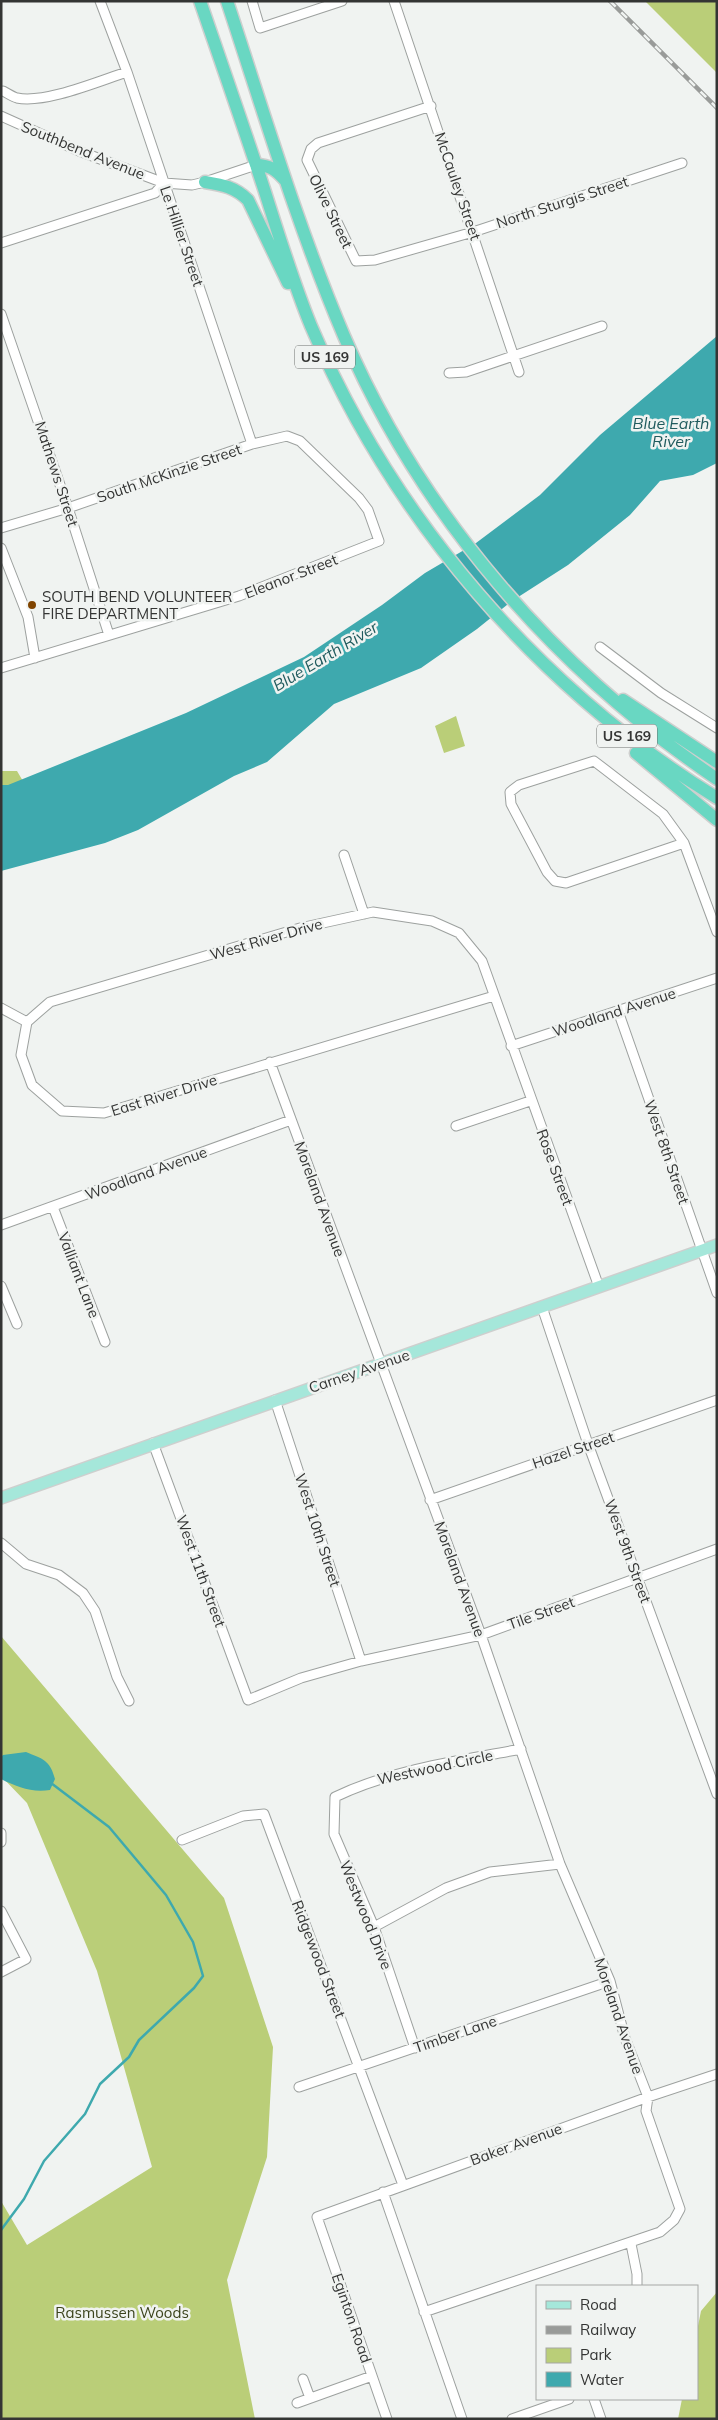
<svg xmlns="http://www.w3.org/2000/svg" width="718" height="2420" font-family="Mulish,sans-serif">
<style>
.green{fill:#bace78}
.water{fill:#3ea9ae}
.lines{fill:none;stroke-linecap:round;stroke-linejoin:round}
.stream{stroke:#3ea9ae;stroke-width:2.5}
.minor-casing{stroke:#9da19f;stroke-width:11}
.major-casing{stroke:#cecfce;stroke-width:14}
.highway-casing{stroke:#cecfce;stroke-width:15}
.minor{stroke:#fff;stroke-width:9}
.major{stroke:#a5e7da;stroke-width:11}
.highway{stroke:#69d7c2;stroke-width:12}
.rail-casing{stroke:#999b99;stroke-width:4.5}
.rail{stroke:#f0f3f1;stroke-width:2.5;stroke-dasharray:8;stroke-linecap:butt}
.poi-dot{fill:#804400;stroke:#f0f3f1;stroke-width:2}
.labels{text-anchor:middle;dominant-baseline:central;stroke-width:5;stroke-linejoin:round;paint-order:stroke}
.shield{fill:#f0f3f1;stroke:#6c6e6d;stroke-width:1}
.shield-label{font-size:14px;font-weight:bold;fill:#343534}
.street-label{font-size:15px;fill:#343534;stroke:#f0f3f1}
.poi-label{font-size:15px;fill:#343534;stroke:#f0f3f1;text-anchor:start}
.park-label{font-size:15px;fill:#3b431c;stroke:#f0f3f1}
.water-label{font-size:16px;font-style:italic;fill:#205b5e;stroke:#f0f3f1}
</style>
<rect width="100%" height="100%" fill="#f0f3f1"/>
<!-- green -->
<path class="green" d="M645,1h72v72z
M456,716l9,30 -21,7 -9,-27z
M1,771h16l13,22 -29,20z
M1,1636l223,262 49,149 -6,110 -40,123 28,139h-254v-218l26,44 125,-78 -55,-196 -70,-168 -26,-27z
M717,2292v127h-39l4,-20h15v-68l4,-20z"/>
<!-- water -->
<path class="water" d="M717,336v127l-24,12 -33,6 -30,34 -62,50 -56,36 -35,28 -56,39 -87,36 -67,58 -33,14 -96,54 -33,13 -104,28v-86h7l178,-72 118,-56 78,-52 43,-32 51,-30 64,-48 60,-60z
M26,1752c17,7 24,8 29,27l-5,11c-18,3 -33,-3 -49,-11v-22l2,-2z"/>
<g class="lines">
<!-- stream -->
<path class="stream" d="M1,2230l23,-31 20,-38 41,-47 15,-30 29,-27 10,-17 55,-52 9,-12 -10,-34 -27,-47 -57,-68 -58,-44"/>
<!-- minor casing -->
<g class="minor-casing">
<path id="minor" d="M100,1l27,71 125,372
M252,1l8,27 82,-27
M394,1l125,371
M3,91c4,2 10,6 14,7 28,6 82,-17 110,-26
M431,106l-113,37 -7,6 -4,11 49,101 19,-1 98,-28 209,-69
M1,116l78,35 85,32 28,2 13,-3 51,-17
M1,243l154,-50 9,-10
M1,314l67,194 41,127
M449,373l17,-1 136,-46
M1,528l67,-20 184,-64 35,-8 13,5 59,57 9,12 11,31 -140,55 -238,72
M1,548l27,69 7,41
M600,647l61,46 56,35
M684,843l-118,40 -11,-2 -8,-9 -36,-68 -1,-12 9,-7 75,-24 69,53 21,29 33,89
M344,855l20,59
M494,996l-390,117 -42,-2 -30,-26 -11,-30 6,-33 23,-20 250,-74 73,-16 59,9 27,12 23,28 117,326
M1,1008l26,14
M618,1011l99,282
M511,1046l206,-68
M270,1062l211,573 79,229 50,117 15,57 23,59 -2,14 34,98 -6,11 -14,12 -236,80
M456,1126l74,-25
M53,1207l52,135
M1,1225l290,-105
M1,1286l16,38
M542,1307l46,137 129,350
M275,1400l86,261
M153,1443l95,257 53,-22 60,-17 120,-26 236,-86
M430,1500l287,-100
M1,1543l25,21 33,11 24,18 12,18 22,66 12,24
M1,1833v9
M182,1840l61,-24 21,-2 139,371
M1,1911l25,48 -25,13
M374,1927l72,-39 44,-16 70,-8
M415,2048l-41,-121 -40,-93 1,-37c58,-28 124,-36 186,-48
M299,2087l311,-106
M383,2192l79,227
M631,2244l6,30v12
M303,2379l7,19
M594,2399l7,20
M297,2403l75,-27
M387,2419l-70,-202 331,-120 69,-23
M512,2419l57,-20"/>
</g>
<!-- major casing -->
<g class="major-casing">
<path id="major" d="M1,1498l716,-253"/>
</g>
<!-- highway casing -->
<g class="highway-casing">
<path id="highway" d="M200,1c22,64 44,127 65,191 14,44 28,90 46,134 82,193 227,362 406,472
M227,1c37,112 71,227 117,335 77,180 212,334 373,443
M256,165c14,0 20,5 29,15
M205,182c18,3 30,5 43,18l40,83
M623,700l94,62
M636,753l81,67"/>
</g>
<!-- minor -->
<use href="#minor" class="minor"/>
<!-- major -->
<use href="#major" class="major"/>
<!-- highway -->
<use href="#highway" class="highway"/>
<!-- rail casing -->
<g class="rail-casing">
<path id="rail" d="M610,1l107,107"/>
</g>
<!-- rail -->
<use href="#rail" class="rail"/>
</g>
<!-- markers -->
<circle class="poi-dot" cx="32" cy="605" r="5"/>
<g class="labels">
<!-- shield labels -->
<g class="shield">
<rect x="295" y="345.5" width="60" height="23" rx="4"/>
<rect x="597" y="724.5" width="60" height="23" rx="4"/>
</g>
<g class="shield-label">
<text x="325" y="357">US 169</text>
<text x="627" y="736">US 169</text>
</g>
<!-- street labels -->
<g class="street-label">
<text transform="translate(83 150) rotate(22)">Southbend Avenue</text>
<text transform="translate(458 186) rotate(71)">McCauley Street</text>
<text transform="translate(562 202) rotate(-18)">North Sturgis Street</text>
<text transform="translate(331 211) rotate(64)">Olive Street</text>
<text transform="translate(182 236) rotate(71)">Le Hillier Street</text>
<text transform="translate(169 473) rotate(-19)">South McKinzie Street</text>
<text transform="translate(57 474) rotate(72)">Mathews Street</text>
<text transform="translate(291 576) rotate(-21)">Eleanor Street</text>
<text transform="translate(266 939) rotate(-16)">West River Drive</text>
<text transform="translate(614 1012) rotate(-18)">Woodland Avenue</text>
<text transform="translate(164 1095) rotate(-17)">East River Drive</text>
<text transform="translate(667 1152) rotate(71)">West 8th Street</text>
<text transform="translate(555 1167) rotate(70)">Rose Street</text>
<text transform="translate(146 1173) rotate(-20)">Woodland Avenue</text>
<text transform="translate(320 1199) rotate(70)">Moreland Avenue</text>
<text transform="translate(79 1275) rotate(69)">Valliant Lane</text>
<text transform="translate(359 1371) rotate(-19)">Carney Avenue</text>
<text transform="translate(573 1450) rotate(-19)">Hazel Street</text>
<text transform="translate(318 1530) rotate(72)">West 10th Street</text>
<text transform="translate(628 1551) rotate(70)">West 9th Street</text>
<text transform="translate(201 1571) rotate(70)">West 11th Street</text>
<text transform="translate(460 1579) rotate(70)">Moreland Avenue</text>
<text transform="translate(541 1613) rotate(-20)">Tile Street</text>
<text transform="translate(435 1767) rotate(-12)">Westwood Circle</text>
<text transform="translate(366 1915) rotate(68)">Westwood Drive</text>
<text transform="translate(319 1959) rotate(69)">Ridgewood Street</text>
<text transform="translate(619 2016) rotate(71)">Moreland Avenue</text>
<text transform="translate(455 2034) rotate(-19)">Timber Lane</text>
<text transform="translate(516 2144) rotate(-20)">Baker Avenue</text>
<text transform="translate(352 2318) rotate(71)">Eginton Road</text>
</g>
<!-- poi labels -->
<g class="poi-label">
<text x="42" y="596">SOUTH BEND VOLUNTEER<tspan x="42" dy="17">FIRE DEPARTMENT</tspan></text>
</g>
<!-- park labels -->
<g class="park-label">
<text x="122" y="2312">Rasmussen Woods</text>
</g>
<!-- water labels -->
<g class="water-label">
<text x="671" y="423">Blue Earth<tspan x="671" dy="18">River</tspan></text>
<text transform="translate(325 656) rotate(-31)">Blue Earth River</text>
</g>
</g>
<!-- border -->
<rect width="718" height="2420" fill="none" stroke="#343534" stroke-width="5"/>
<!-- legend -->
<rect x="536" y="2285" width="162" height="115" fill="#f0f3f1" stroke="#a5a7a5"/>
<rect x="546" y="2301" width="25" height="8" fill="#a5e7da" stroke="#a5a7a5"/>
<text x="580" y="2310" font-size="15" fill="#343534">Road</text>
<rect x="546" y="2326" width="25" height="8" fill="#999b99" stroke="#a5a7a5"/>
<text x="580" y="2335" font-size="15" fill="#343534">Railway</text>
<rect x="546" y="2348" width="25" height="15" fill="#bace78" stroke="#a5a7a5"/>
<text x="580" y="2360" font-size="15" fill="#343534">Park</text>
<rect x="546" y="2372" width="25" height="15" fill="#3ea9ae" stroke="#a5a7a5"/>
<text x="580" y="2385" font-size="15" fill="#343534">Water</text>
</svg>
